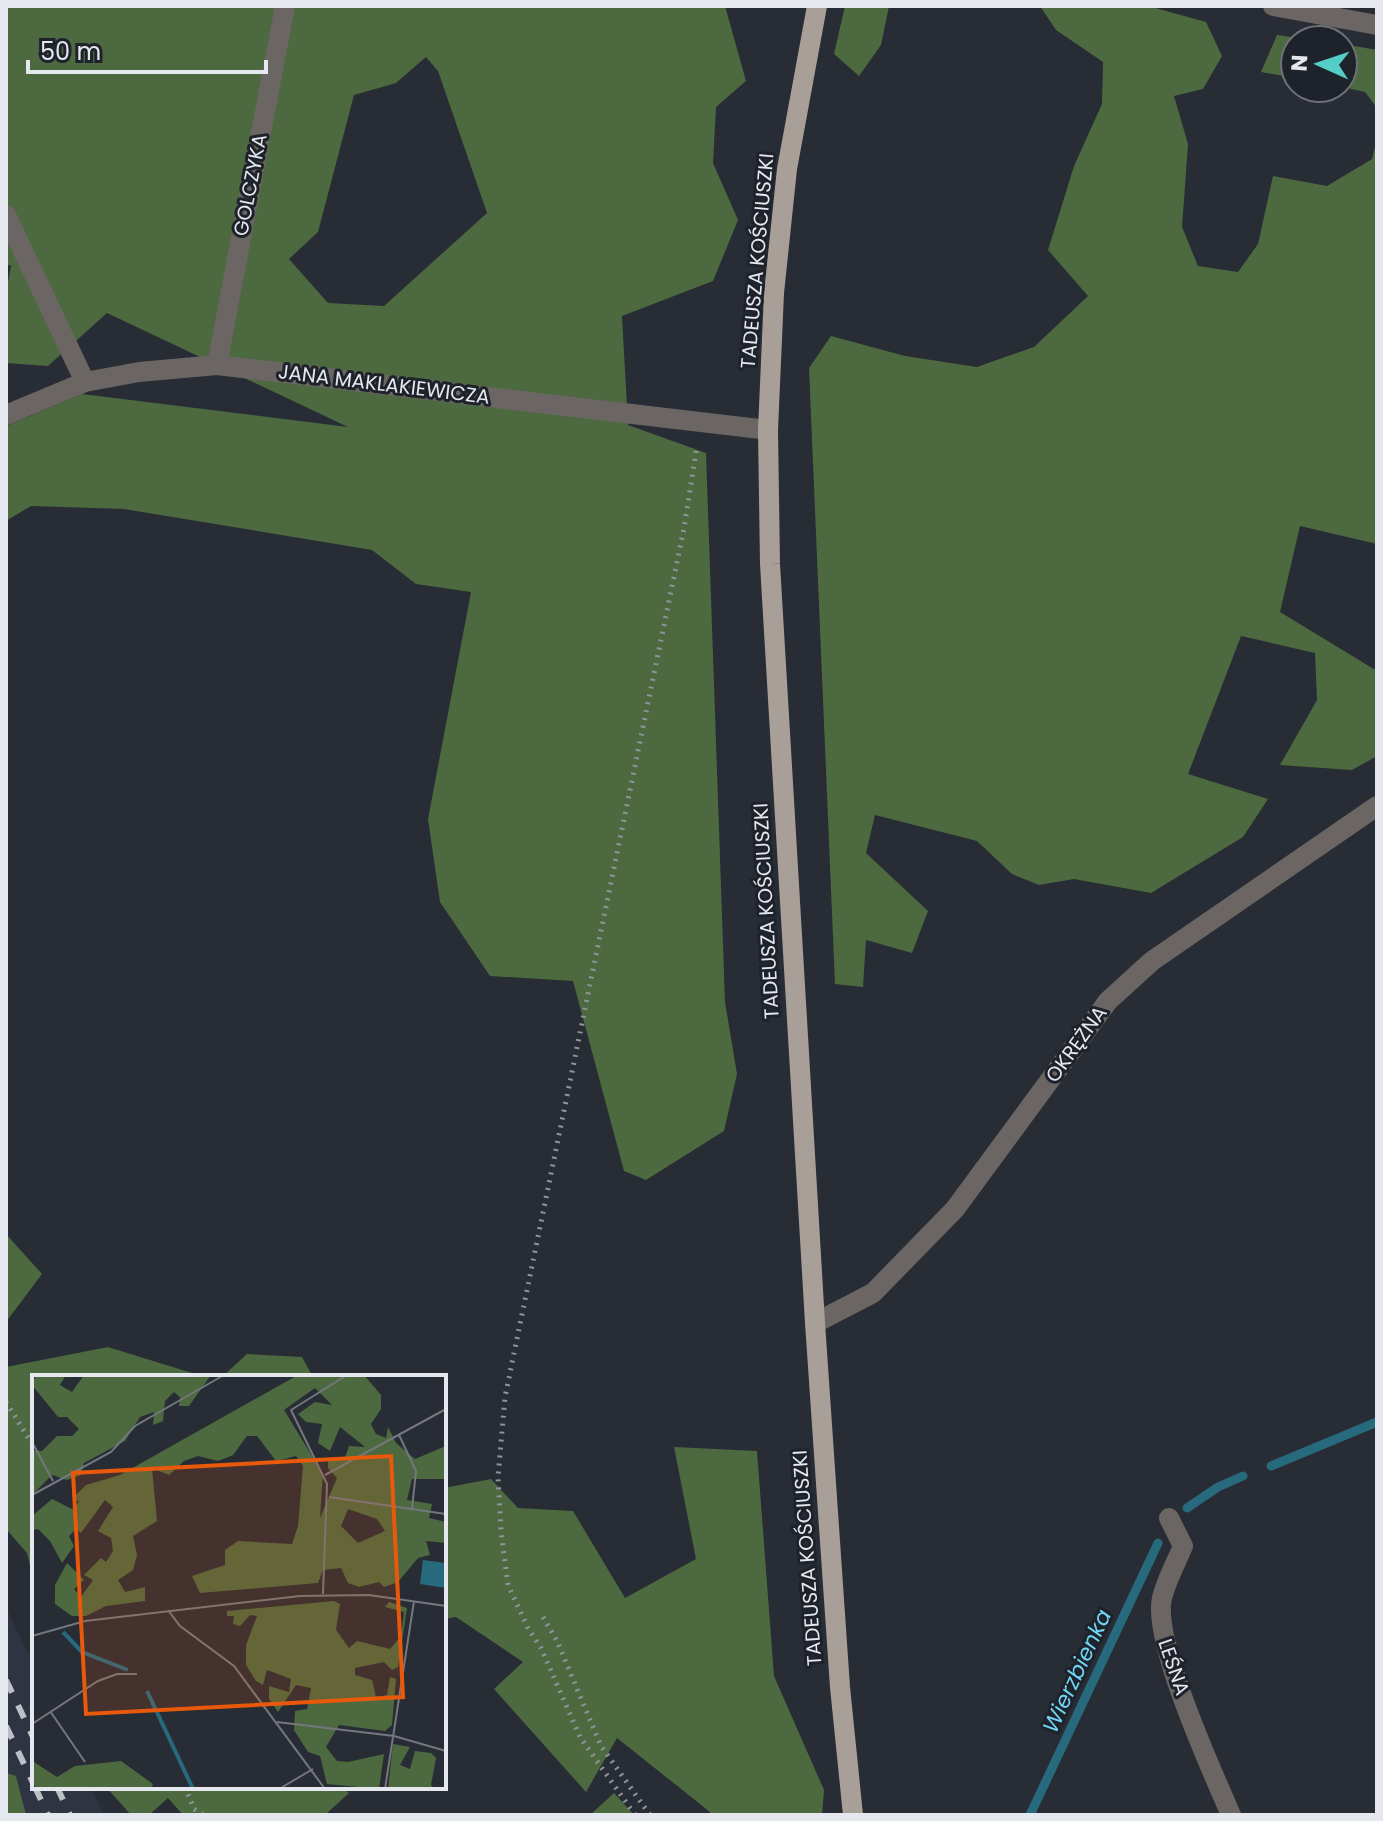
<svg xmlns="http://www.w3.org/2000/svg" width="1383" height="1821" font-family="Poppins,sans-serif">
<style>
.built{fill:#2e3442}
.forest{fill:#4d693f;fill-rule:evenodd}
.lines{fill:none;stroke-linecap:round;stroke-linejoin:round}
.stream{stroke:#276a7e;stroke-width:9}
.path{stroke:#90939a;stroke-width:5;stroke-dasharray:2 6;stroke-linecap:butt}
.minor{stroke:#6b6663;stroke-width:20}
.major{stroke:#a99f99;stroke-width:20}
.rail{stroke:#bcbfc5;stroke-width:6;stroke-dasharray:14 14;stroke-linecap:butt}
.labels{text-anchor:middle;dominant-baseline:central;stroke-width:6;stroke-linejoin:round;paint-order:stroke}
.street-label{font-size:20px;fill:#e5e8ee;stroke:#1e222a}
.water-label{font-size:22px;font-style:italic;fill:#70d4f4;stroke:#1e222a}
.inset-river{fill:none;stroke:#276a7e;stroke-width:4}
.inset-road{fill:none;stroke:#74777e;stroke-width:2}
.view{fill:#e8590c;fill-opacity:0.15;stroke:#e8590c;stroke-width:4}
.inset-edge{fill:none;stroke:#e5e8ee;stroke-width:4}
</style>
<rect width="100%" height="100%" fill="#282c34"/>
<!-- built -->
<path class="built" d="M6,1607l28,59v121h57l13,28h-88l-10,-20z"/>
<!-- forest -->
<path class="forest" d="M6,6h719l21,75 -30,26 -3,56 25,57 -25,61 -91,35 6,109 78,28 19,549 12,72 -13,57 -78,49 -22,-9 -51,-190 -83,-5 -50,-74 -12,-83 43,-227 -55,-8 -44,-34 -248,-41 -93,-3 -25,15v-95l76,-32 266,33 -241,-114 -59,53 -42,-3v-71l5,-26 -5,-2zM426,57l12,14 49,142 -103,93 -56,-3 -39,-44 29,-27 36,-137 42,-12z
M845,6h44l-8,39 -22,31 -25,-22z
M1040,6h108l58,16 16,34 -19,33 -29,7 14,48 -6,83 16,39 40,6 20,-28 15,-68 54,10 45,-27 5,-20v405l-77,-18 -20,86 97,59v85l-25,14 -72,-5 37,-65 -2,-47 -74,-17 -53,138 80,25 -25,38 -92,56 -77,-14 -35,6 -27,-11 -35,-33 -102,-26 -9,38 62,58 -16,42 -46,-13 -3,47 -28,-3 -26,-616 22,-32 74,20 72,11 57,-20 54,-51 -40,-46 26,-84 28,-62 1,-42 -47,-32z
M1277,35l36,5h-18v38l-34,-6z
M1343,44l34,6v58l-12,-16 -22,-5z
M6,1234l36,40 -36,48z
M108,1347l97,30h-171v205l-7,-29 -21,-24v-162z
M247,1354l55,3 11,20h-91z
M674,1447l83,4 17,225 50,114 -2,25h-112v-3l-93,-74 -31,54 -92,-103 29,-27 -67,-45 -12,2v-131l47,-9 27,29 55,3 52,87 71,-39z
M6,1773l10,3 10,39h-20z
M106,1787h235l8,6 -24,22h-142l-15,-17 -19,17h-18z
M614,1793l20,22h-44z"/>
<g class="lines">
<!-- stream -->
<path class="stream" d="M1271,1466l106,-44
M1187,1508l31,-21 25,-11
M1030,1815l128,-272"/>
<!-- path -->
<path class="path" d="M6,1402l28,45
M543,1617l14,24 44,105 49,69
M185,1787l9,22 9,6
M635,1815l-55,-78 -39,-89 -13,-20 -20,-43 -7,-54 -3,-54 7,-80 179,-869 13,-82"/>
<!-- minor -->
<path class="minor" d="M1273,6l104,19
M6,215l79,167
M217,365l68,-359
M6,415l79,-33 54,-10 78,-7 551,65
M815,1323l58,-30 82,-84 153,-208 44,-40 225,-155
M1169,1518l14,28c-7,17 -17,35 -21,52 -10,42 50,173 69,217"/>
<!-- major -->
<path class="major" d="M817,6l-30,163 -13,124 -6,137 2,134 45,759 25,364 13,128"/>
<!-- rail -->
<path class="rail" d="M6,1680l28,59
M6,1726l28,59
M35,1787l13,28
M57,1787l13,28"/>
</g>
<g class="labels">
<!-- street labels -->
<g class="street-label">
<text transform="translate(250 185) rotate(-79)">GOLCZYKA</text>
<text transform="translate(757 261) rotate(-85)">TADEUSZA KOŚCIUSZKI</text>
<text transform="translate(384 384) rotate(7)">JANA MAKLAKIEWICZA</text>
<text transform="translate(766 911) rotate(-93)">TADEUSZA KOŚCIUSZKI</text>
<text transform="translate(1076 1044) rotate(-54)">OKRĘŻNA</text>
<text transform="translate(807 1558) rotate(-94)">TADEUSZA KOŚCIUSZKI</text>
<text transform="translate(1174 1667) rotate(71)">LEŚNA</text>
</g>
<!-- water labels -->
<g class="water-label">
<text transform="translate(1077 1671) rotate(-65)">Wierzbienka</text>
</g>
</g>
<!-- overview -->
<g transform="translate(32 1375)">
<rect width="414" height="414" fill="#282c34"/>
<path d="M4,0h30l-6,10 12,7 12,-17h127l-22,31h-10l1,-9 -6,-5 -9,9 -2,20 -10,4 1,-13 -14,5 -15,24 -41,22 -3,12 -14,5 -15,-5 -20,20v-45l10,1 15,-15h15l7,-7 -12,-12h-9l-26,-32zM266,0h66l17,20v14l-10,15 5,10 10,4 2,-11 8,16 19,16 31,-13v33h-34l-5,21 25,4 -3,14 17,4v21l-20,-2 4,14 -12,3 -20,24 -14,5 -5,-5 -20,5 -11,-4 -7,-15 -18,2 -5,13 -118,10 -8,-17 33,-11v-15l13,-9 54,3 6,-18 5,-60 -7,-10 -20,5 -19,-25h-10l-14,19 -15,6 -20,-5 -14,5 -15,14 -17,-7 5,53 -24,15 4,19 -4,15 -15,10 7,12 20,-5v14l-39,5 -20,10h-14l-17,-12v-19l12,-22 17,17 -10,9 7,8 12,-17 -9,-5 17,-17 5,4 7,-11 -2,-13 -13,-7 15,-24 -8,-7 -24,33 -5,-4 -7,7 5,10 -12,17 -12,-22 -12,-12 -6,1v-14l20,-17 20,10 7,-7 -5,-5 12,-12 34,-10zM283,13l17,17 -17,-3 -17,12 8,8 16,2 -4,19 12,8 10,-24 25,20 -16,-1 -5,14 -16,-2v10l9,10 -17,40 3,-44 -39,-64zM316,134l29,10 8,12 -27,12 -17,-17zM302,226l6,3 -4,26 13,18 8,-7 33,8 11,-13 3,-24 -19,-5 4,-5 18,6 -9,59 -6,3 -8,-8 -29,6v7l17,5 4,17 11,-2 3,-18 6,2 -4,46 -7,6 -46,-6 -13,22 11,14 11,1 36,-8 -5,35 -52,-5 -7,-28 -12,-4 -14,-22 1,-19 12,-2 4,-21 -15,-3 -18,27 -9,-13v-13l20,6 2,-13 -24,-9 -4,15 -7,-4 -10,-16v-20l11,-29 -7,-1 -10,11 -7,-2 1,-8h-7v-5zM361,369l17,3 -10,18 10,4 5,-18 16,2 5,5 -5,27 4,4h-47zM89,386l32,23 -2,5h-114l-5,-7 2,-20 23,15 18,-11z" fill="#4d693f" fill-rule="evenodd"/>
<path d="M391,185l23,3v25l-26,-4z" fill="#276a7e"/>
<path class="inset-river" d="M31,257l19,20 46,18M115,316l46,98"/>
<path class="inset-road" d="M367,60l17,36 -4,38M0,67l21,39M293,100l121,-66M0,120l79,-43 24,-26 89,-51M297,122l117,17M291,219l4,-110 -36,-74 56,-35M136,235l12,16 54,40 91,123M0,261l53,-15 215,-25 69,-1 77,11M18,336l35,51M245,347l117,14 52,15M0,349l66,-43 19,-7h20M247,414l34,-20M353,414l29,-188"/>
<path class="view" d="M359,81l12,241 -317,17 -13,-241z"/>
<rect width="414" height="414" class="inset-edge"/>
</g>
<!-- border -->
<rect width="1383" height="1821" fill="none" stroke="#e5e8ee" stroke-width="16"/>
<!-- north arrow -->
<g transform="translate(1319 64) rotate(273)"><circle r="38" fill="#1e222a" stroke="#6e7178" stroke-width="2"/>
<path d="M0-6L14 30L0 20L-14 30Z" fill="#54cdc7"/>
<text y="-12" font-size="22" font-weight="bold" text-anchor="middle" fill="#e5e8ee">N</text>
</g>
<!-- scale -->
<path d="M28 60v12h238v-12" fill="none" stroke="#e5e8ee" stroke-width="4"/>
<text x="40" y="60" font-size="24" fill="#e5e8ee" stroke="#1e222a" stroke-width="6" paint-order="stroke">50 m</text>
</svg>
